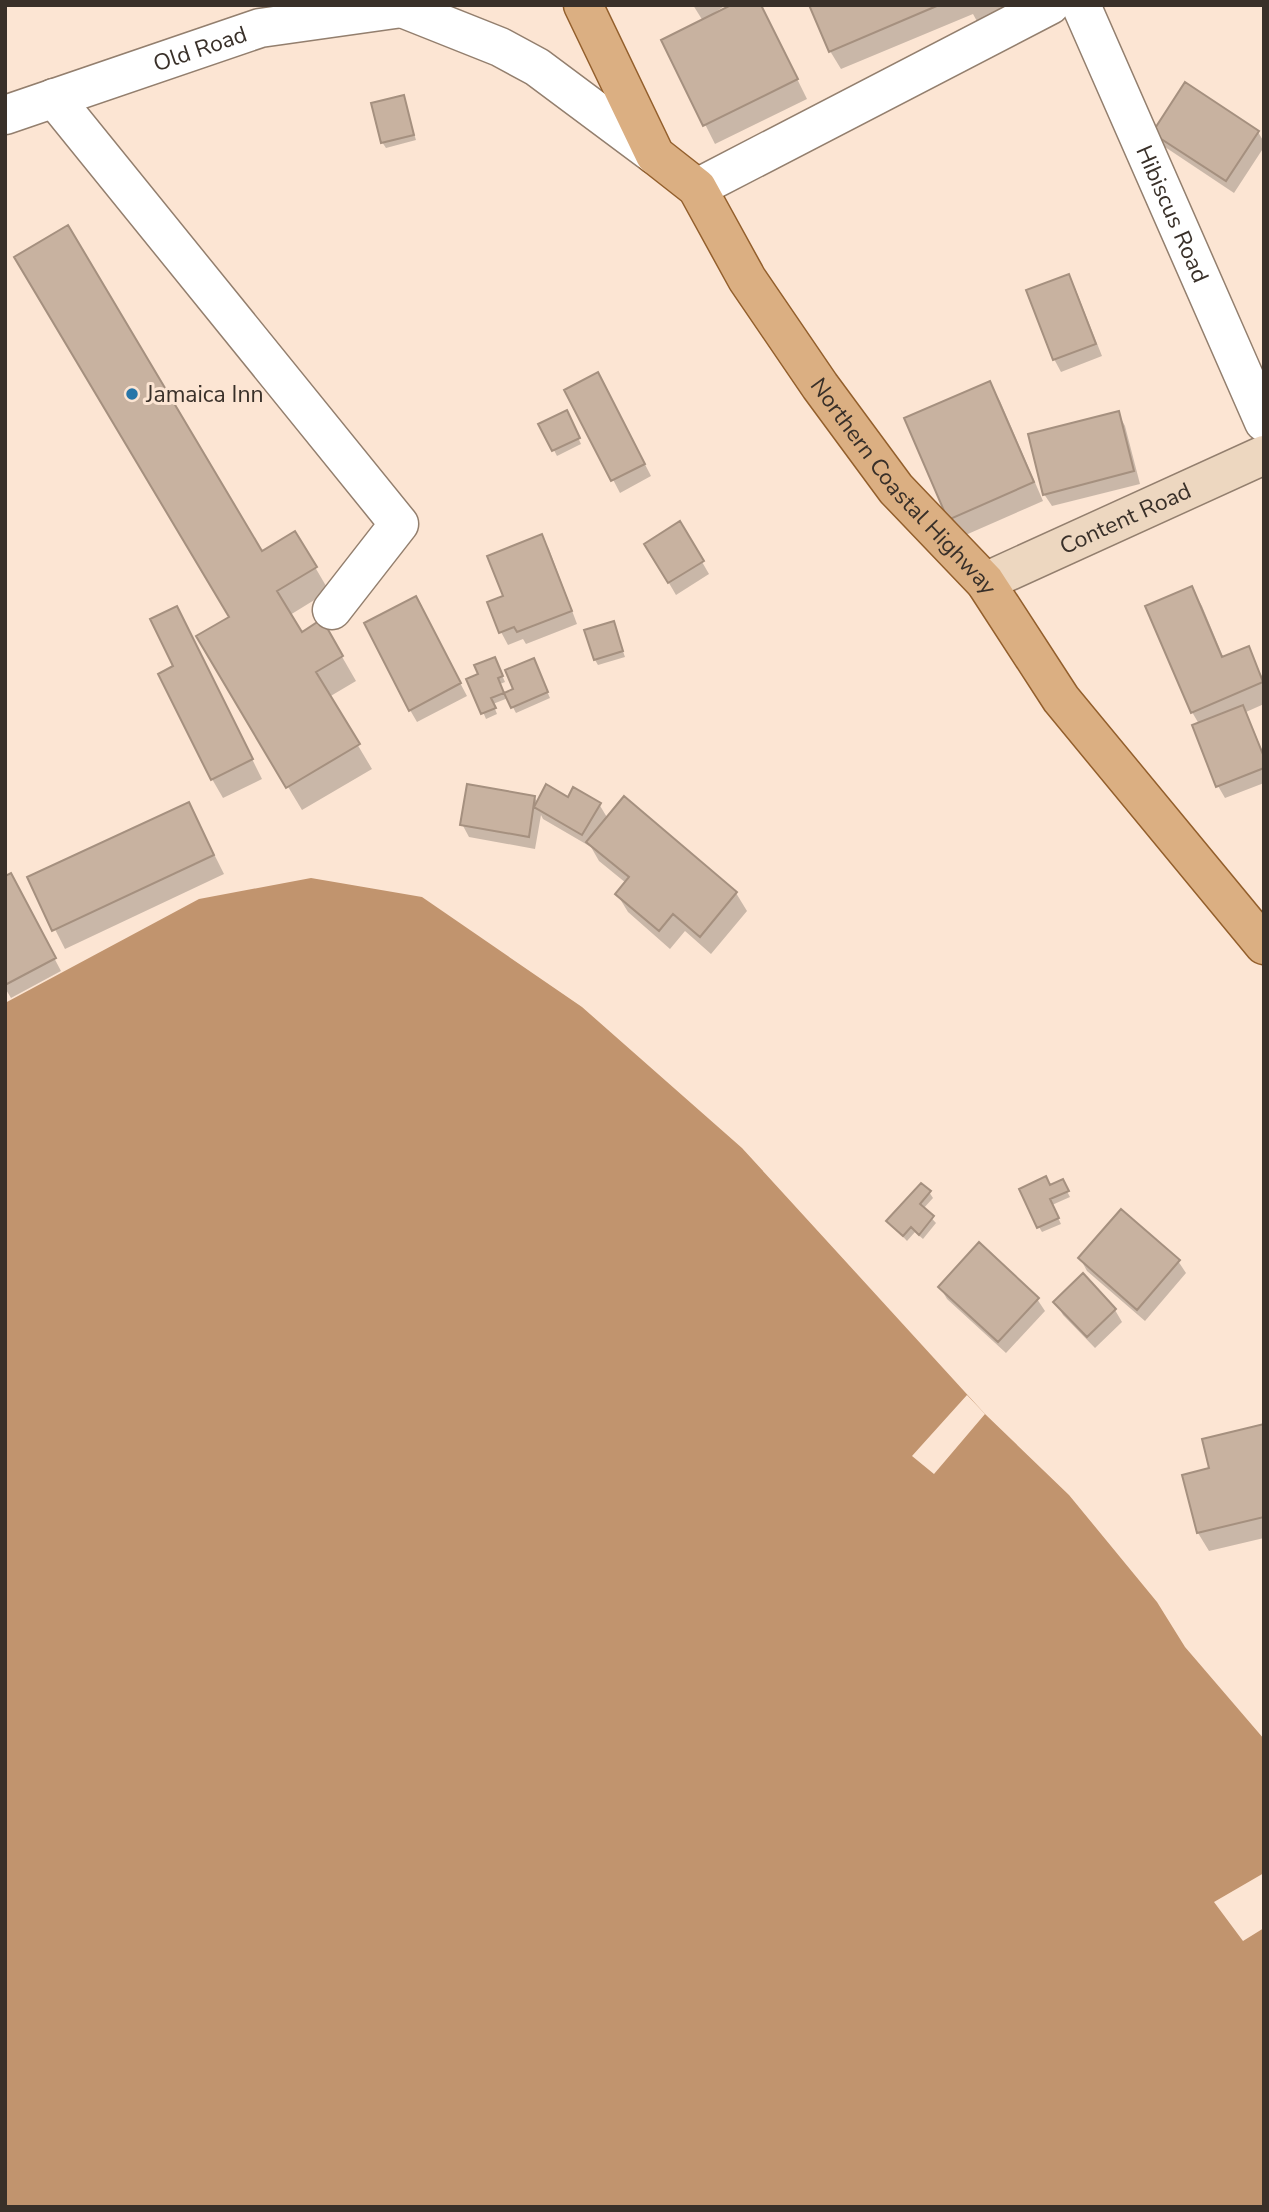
<svg xmlns="http://www.w3.org/2000/svg" width="1269" height="2212" font-family="'Nunito Sans',sans-serif">
<style>
.water{fill:#c1946e}
.pier{fill:#fce5d3}
.shadow{fill:#0003}
.building{fill:#c8b2a0;stroke:#a5907f;stroke-width:2}
.lines{fill:none;stroke-linecap:round;stroke-linejoin:round}
.street-casing{stroke:#937f6e;stroke-width:41}
.secondary-casing{stroke:#937f6e;stroke-width:41}
.primary-casing{stroke:#935f2c;stroke-width:41}
.street{stroke:#fff;stroke-width:38}
.secondary{stroke:#edd7c0;stroke-width:38}
.primary{stroke:#dbaf82;stroke-width:38}
.poi-dot{fill:#2876a8;stroke:#fce5d3;stroke-width:2.5}
.labels{text-anchor:middle;dominant-baseline:central;stroke-width:6;stroke-linejoin:round;paint-order:stroke}
.street-label{font-size:23px;fill:#393029;stroke:#fce5d3}
.poi-label{font-size:23px;fill:#393029;stroke:#fce5d3;text-anchor:start}
</style>
<rect width="100%" height="100%" fill="#fce5d3"/>
<!-- water -->
<path class="water" d="M311,878l111,19 160,110 160,141 243,266 84,81 88,107 28,45 79,92v468h-1259v-1204l194,-104z"/>
<!-- pier -->
<path class="pier" d="M967,1395l18,19 -51,60 -22,-18z
M1264,1873v55l-21,13 -29,-39z"/>
<!-- shadow -->
<path class="shadow" d="M693,5h33l-12,8 1,2 50,-1 42,85 -92,45 -52,-103 40,-20z
M811,5h216l-48,20 -6,-11 -132,55 -11,-18z
M403,97l13,43 -30,8 -4,-6z
M1258,132l6,10v5l-30,46 -72,-48 -8,-12z
M1068,276l7,12 27,68 -41,16 -7,-13z
M989,383l11,18 43,100 -82,36 -11,-18z
M605,387l46,89 -31,17 -53,-102z
M1118,413l7,13 15,58 -88,22 -8,-12z
M569,418l12,26 -24,12 -16,-31z
M680,524l29,50 -33,21 -30,-51z
M295,533l34,58 -39,24 11,19 21,-12 34,59 -27,16 43,72 -70,41 -90,-149 50,-108z
M542,536l7,13 28,75 -51,20 -3,-5 -15,6 -7,-13z
M1191,588l11,18 22,53 24,-10 16,31v24l-18,8 18,43v28l-39,15 -7,-12 -19,-62 -7,-12z
M177,608l85,171 -39,19 -11,-19 -36,-112z
M422,611l45,85 -50,26 -7,-12z
M613,623l12,34 -27,8 -3,-5z
M497,664l8,18 -5,2 4,10 12,-4 20,-24 14,32 -34,15 -8,-15 -15,6 4,10 -11,5 -17,-40z
M534,797l4,6 30,-4 31,5 9,15 128,74 11,18 -36,43 -26,-23 -15,18 -42,-37 -11,-18 9,-11 -27,-22 -8,-14 -48,-28 -2,-4 -6,34 -66,-12 -7,-13z
M189,804l35,70 -159,75 -36,-71z
M5,878l12,10 44,83 -50,27 -6,-10z
M1062,1182l8,15 -18,8 9,19 -19,8 -3,-5 11,-40z
M929,1192l4,6 -10,11 13,14 -13,16 -8,-7 -8,9 -18,-19z
M1080,1258l98,3 8,12 -41,48 -58,-50z
M940,1287l97,12 8,12 -39,42 -59,-54z
M1056,1302l59,8 7,12 -27,26 -32,-33z
M1264,1426v112l-55,13 -11,-18 -14,-57 27,-7z"/>
<!-- building -->
<path class="building" d="M731,5h30l37,74 -95,47 -42,-86z
M809,5h130l-110,47z
M1185,82l74,49 -33,50 -74,-48z
M404,95l10,40 -33,8 -10,-40z
M68,225l194,326 33,-20 22,36 -40,24 25,41 20,-13 21,37 -27,16 44,72 -74,44 -90,-152 33,-19 -215,-360z
M1069,274l27,70 -43,16 -27,-70z
M598,372l47,92 -34,17 -47,-91z
M990,381l44,101 -86,38 -44,-102z
M567,410l13,28 -28,13 -14,-27z
M1119,411l15,60 -91,24 -15,-61z
M680,521l24,40 -36,22 -24,-39z
M542,534l30,77 -55,21 -3,-5 -15,6 -12,-31 16,-6 -16,-40z
M1192,586l30,71 27,-11 14,36 -72,31 -46,-107z
M416,596l45,87 -52,28 -45,-88z
M177,606l76,153 -42,21 -53,-106 15,-8 -23,-47z
M614,621l9,30 -29,9 -10,-30z
M495,657l8,19 -5,2 6,15 -13,5 5,10 -15,6 -15,-35 12,-5 -4,-9z
M534,658l14,34 -37,16 -7,-15 9,-4 -8,-19z
M1243,705l21,52v11l-48,19 -24,-62z
M467,784l68,12 -6,41 -69,-12z
M546,784l22,13 5,-10 28,16 -19,32 -48,-28z
M624,796l113,96 -37,45 -27,-23 -14,17 -44,-37 14,-17 -43,-35z
M189,802l25,53 -162,76 -25,-54z
M11,873l45,85 -51,27v-109z
M1046,1176l4,9 13,-6 6,12 -19,8 9,19 -22,10 -18,-39z
M921,1183l10,8 -11,13 14,12 -15,19 -8,-8 -8,9 -17,-15z
M1121,1209l59,51 -43,50 -59,-52z
M979,1242l60,56 -41,44 -60,-55z
M1083,1273l33,36 -29,28 -34,-35z
M1264,1424v93l-67,16 -15,-58 27,-7 -7,-29z"/>
<g class="lines">
<!-- street casing -->
<g class="street-casing">
<g id="street">
<path id="s1" d="M1081,5l183,417"/>
<path d="M402,8l98,39 37,20 118,88"/>
<path d="M54,98l345,426 -67,86"/>
<path id="s2" d="M5,115l255,-87 142,-20 5,-3"/>
<path d="M697,188l353,-183"/>
</g>
</g>
<!-- secondary casing -->
<g class="secondary-casing">
<g id="secondary">
<path id="s3" d="M985,582l279,-127"/>
</g>
</g>
<!-- primary casing -->
<g class="primary-casing">
<g id="primary">
<path id="s4" d="M583,5l72,150 42,33 50,91 73,107 76,103 89,93 76,117 203,246"/>
</g>
</g>
<!-- street -->
<use href="#street" class="street"/>
<!-- secondary -->
<use href="#secondary" class="secondary"/>
<!-- primary -->
<use href="#primary" class="primary"/>
</g>
<!-- markers -->
<circle class="poi-dot" cx="132" cy="394" r="7"/>
<g class="labels">
<!-- street labels -->
<g class="street-label">
<text stroke="none"><textPath href="#s2" startOffset="206">Old Road</textPath></text>
<text stroke="none"><textPath href="#s1" startOffset="228">Hibiscus Road</textPath></text>
<text stroke="none"><textPath href="#s4" startOffset="584">Northern Coastal Highway</textPath></text>
<text stroke="none"><textPath href="#s3" startOffset="154">Content Road</textPath></text>
</g>
<!-- poi labels -->
<g class="poi-label">
<text x="146" y="394">Jamaica Inn</text>
</g>
</g>
<!-- border -->
<rect width="1269" height="2212" fill="none" stroke="#393029" stroke-width="14"/>
</svg>
